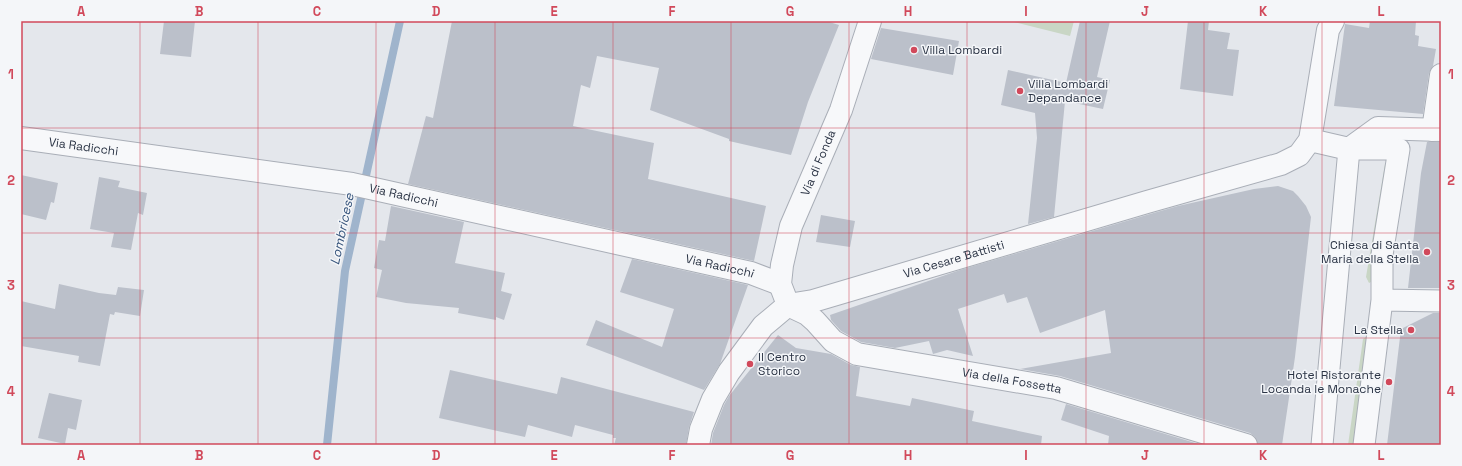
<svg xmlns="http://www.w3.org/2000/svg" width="1462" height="466" font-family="'Space Grotesk',sans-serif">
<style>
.green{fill:#c9d6c5}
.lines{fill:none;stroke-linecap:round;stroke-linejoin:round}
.stream{stroke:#9fb4cc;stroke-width:8}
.building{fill:#bbc0ca}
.pedestrian-casing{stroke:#a9aeb7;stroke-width:23}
.minor-casing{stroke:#a9aeb7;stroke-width:24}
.pedestrian{stroke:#f7f8fa;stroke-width:21}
.minor{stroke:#f7f8fa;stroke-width:22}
.grid{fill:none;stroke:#d1495b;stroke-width:1;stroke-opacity:0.55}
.poi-dot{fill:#d1495b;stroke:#f4f6f9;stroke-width:1.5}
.labels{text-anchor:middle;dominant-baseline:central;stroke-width:3;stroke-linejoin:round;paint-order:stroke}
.poi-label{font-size:12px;fill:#2b3445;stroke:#f4f6f9;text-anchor:start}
.street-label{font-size:12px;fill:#2b3445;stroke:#f4f6f9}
.water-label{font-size:13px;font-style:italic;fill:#34527a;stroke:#f4f6f9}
.neatline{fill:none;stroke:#d1495b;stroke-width:1.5}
.grid-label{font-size:13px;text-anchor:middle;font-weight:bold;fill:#d1495b}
</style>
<rect width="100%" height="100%" fill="#e4e7ec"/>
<!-- green -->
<path class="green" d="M1010,21h64l-4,15z
M1388,162l-15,119 -4,2 -3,-6 19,-113z
M1367,336l2,3 -14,106h-7l15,-106z"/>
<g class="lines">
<!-- stream -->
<path class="stream" d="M327,445l18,-174 55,-250"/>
</g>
<!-- building -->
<path class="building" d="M164,21h31l-4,36 -31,-3z
M452,21h374l13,4 -31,77 -17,53 -62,-14v-2l-79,-29 9,-42 -62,-12 -7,32 -9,-3 -8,41 81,17 -6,36 118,27 -12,55 -346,-77 18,-68 7,2z
M1080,21h30l-13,56 13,3 -7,29 -38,-8 -11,116 -26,7 9,-86 -2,-25 -34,-8 7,-35 58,13z
M1188,21h21l-1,9 22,3 -3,16 12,1 -6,46 -53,-7z
M1370,21h46l-1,14 4,1 -1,10 18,3 -3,17 -4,7 -6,41 -89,-8 11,-82 24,4z
M881,28l78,13 -6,34 -82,-16z
M1427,142h14v146h-33l13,-115z
M21,175l37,8 -4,20 -3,-1 -5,18 -25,-6z
M99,177l21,4 -2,6 29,6 -4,22 -5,-2 -7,37 -20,-3 3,-14 -24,-4z
M1278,186l15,5 5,5 8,10 5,11 -16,140 -13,88h-24l-3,-8 -5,-4 -190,-57 -40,-7 91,-16 -6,-43 -65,23 -13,-36 -20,6 -3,-9 -46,15 15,47 -26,-6 -14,4 -4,-13 -34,7 -34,-6 -20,-11 -10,-11 -1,-5 130,-45 190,-56 28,-8 76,-17z
M391,206l73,16 -9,41 50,10 -4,18 11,3 -8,26 -8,-3v3l-38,-7 1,-5 -53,-5 -30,-6 6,-27 -8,-2 5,-28 6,1z
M821,215l34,6 -5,26 -34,-5z
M632,259l116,26 -28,79 -16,26 -118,-45 10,-25 66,27 12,-38 -54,-17z
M59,284l40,9 17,2 2,-8 26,3 -4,26 -25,-4 -1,3 -4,-1 -10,52 -22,-4 1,-6 -58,-10v-45l34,8z
M1433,313h8v132h-54l14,-116z
M778,335l18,13 35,6 20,11 9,2 -4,29 54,10 2,-8 62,13 -2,10 70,15 -1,9h-330l2,-12 11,-28 5,-9z
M450,370l107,24 4,-17 133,35 -5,15 -3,18h-72l2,-7h-3v-3l-38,-10 -3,12 -44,-12 -3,12 -86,-19z
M49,393l33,7 -6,30 -8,-2 -3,16 -27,-6z
M1066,404l136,41h-94l1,-9 -48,-16z"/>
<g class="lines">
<!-- pedestrian casing -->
<g class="pedestrian-casing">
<path id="pedestrian" d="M1382,300l59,1
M1322,445l27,-296h50l-17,106v45l-18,145"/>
</g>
<!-- minor casing -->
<g class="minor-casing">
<g id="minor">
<path d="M1433,130l8,-55"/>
<path id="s1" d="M21,138l331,46 399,89 29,11"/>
<path d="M1310,140l39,9 29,-21 63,2"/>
<path id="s2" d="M785,297l-5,-13 2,-19 9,-39 50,-116 29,-89"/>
<path id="s3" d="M788,305l19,9 8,7 18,20 24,13 199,34 190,57"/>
<path id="s4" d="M698,445l3,-16 12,-30 16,-27 34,-46 25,-21 25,-4 334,-99 134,-38 18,-9 11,-15 18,-110 5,-9"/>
</g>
</g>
<!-- pedestrian -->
<use href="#pedestrian" class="pedestrian"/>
<!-- minor -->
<use href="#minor" class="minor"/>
</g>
<!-- grid -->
<path class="grid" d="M140,21v424M258,21v424M376,21v424M495,21v424M613,21v424M731,21v424M849,21v424M967,21v424M1086,21v424M1204,21v424M1322,21v424M21,128h1420M21,233h1420M21,338h1420"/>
<!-- markers -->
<g class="poi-dot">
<circle cx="914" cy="50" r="4"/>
<circle cx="1020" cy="91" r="4"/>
<circle cx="1427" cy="252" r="4"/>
<circle cx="1411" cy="330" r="4"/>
<circle cx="750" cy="364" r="4"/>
<circle cx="1389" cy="382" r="4"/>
</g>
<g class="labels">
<!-- poi labels -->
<g class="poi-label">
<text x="922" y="50">Villa Lombardi</text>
<text x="1028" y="84">Villa Lombardi<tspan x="1028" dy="14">Depandance</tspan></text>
<text x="1419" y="245" text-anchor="end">Chiesa di Santa<tspan x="1419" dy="14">Maria della Stella</tspan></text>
<text x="1403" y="330" text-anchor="end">La Stella</text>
<text x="758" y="357">Il Centro<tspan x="758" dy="14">Storico</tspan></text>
<text x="1381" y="375" text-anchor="end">Hotel Ristorante<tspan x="1381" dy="14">Locanda le Monache</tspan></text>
</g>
<!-- street labels -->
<g class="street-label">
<text stroke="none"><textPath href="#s1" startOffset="63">Via Radicchi</textPath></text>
<text stroke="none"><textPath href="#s2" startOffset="142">Via di Fonda</textPath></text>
<text stroke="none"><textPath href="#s1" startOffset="387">Via Radicchi</textPath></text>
<text stroke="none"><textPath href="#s4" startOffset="342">Via Cesare Battisti</textPath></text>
<text stroke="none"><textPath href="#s1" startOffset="711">Via Radicchi</textPath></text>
<text stroke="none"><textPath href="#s3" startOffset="243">Via della Fossetta</textPath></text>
</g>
<!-- water labels -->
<g class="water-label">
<text transform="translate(342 229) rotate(-78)">Lombricese</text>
</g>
</g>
<!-- border -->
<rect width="1462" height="466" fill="none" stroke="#f4f6f9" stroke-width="44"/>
<rect x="22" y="22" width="1418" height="422" class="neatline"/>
<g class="grid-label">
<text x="81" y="16">A</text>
<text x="199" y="16">B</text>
<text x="317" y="16">C</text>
<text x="436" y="16">D</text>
<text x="554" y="16">E</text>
<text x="672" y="16">F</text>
<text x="790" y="16">G</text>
<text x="908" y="16">H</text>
<text x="1026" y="16">I</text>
<text x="1145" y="16">J</text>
<text x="1263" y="16">K</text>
<text x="1381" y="16">L</text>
<text x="11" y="79">1</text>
<text x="1451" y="79">1</text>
<text x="11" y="185">2</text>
<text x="1451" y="185">2</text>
<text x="11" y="290">3</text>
<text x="1451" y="290">3</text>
<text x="11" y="396">4</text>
<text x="1451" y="396">4</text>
<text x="81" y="460">A</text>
<text x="199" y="460">B</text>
<text x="317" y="460">C</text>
<text x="436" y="460">D</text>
<text x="554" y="460">E</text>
<text x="672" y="460">F</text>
<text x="790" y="460">G</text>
<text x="908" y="460">H</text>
<text x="1026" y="460">I</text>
<text x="1145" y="460">J</text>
<text x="1263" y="460">K</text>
<text x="1381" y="460">L</text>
</g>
</svg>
